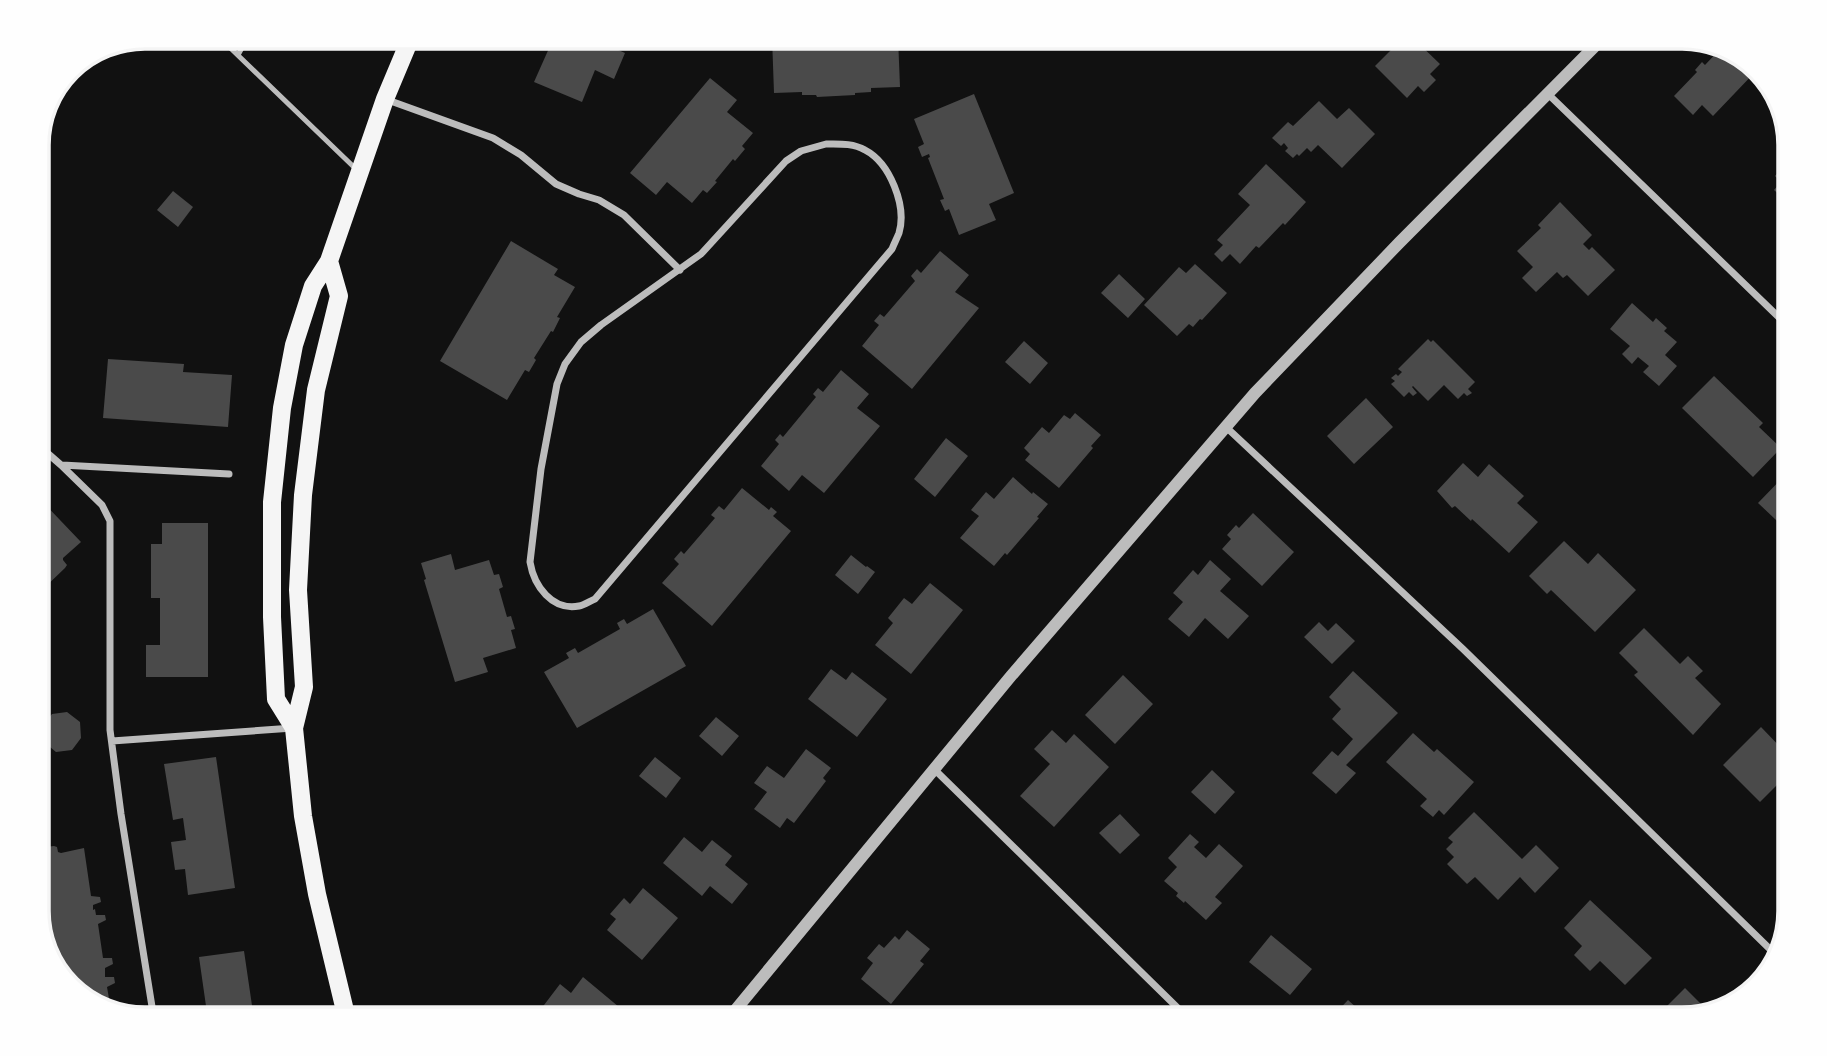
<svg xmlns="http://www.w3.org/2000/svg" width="1827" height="1056" font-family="Ubuntu,sans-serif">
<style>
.building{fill:#4a4a4a}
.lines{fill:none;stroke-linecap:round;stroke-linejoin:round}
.service{stroke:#bcbcbc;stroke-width:5}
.minor{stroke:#bcbcbc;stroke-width:7}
.tertiary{stroke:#bcbcbc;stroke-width:12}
.primary{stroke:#f5f5f5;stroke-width:18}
.rim{fill:none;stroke:#f5f5f5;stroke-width:3.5}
</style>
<rect width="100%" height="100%" fill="#111"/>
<!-- building -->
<path class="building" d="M554,37h56l-3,8 18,8 -11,26 -19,-9 -13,32 -48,-20z
M772,37h126l2,50 -29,1v4l-16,1v2l-38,2 -1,-2h-14v-3l-28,1z
M1391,37h21l28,27 -10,10 6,6 -12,12 -6,-6 -11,12 -32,-32 19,-19 -7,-6z
M1722,47l14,4 20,20 -43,45 -11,-11 -9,10 -19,-19 23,-24 -2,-2 7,-8 3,3z
M710,78l27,22 -10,12 26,21 -11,13 3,3 -10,12 -2,-2 -18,22 2,1 -10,11 -4,-3 -11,13 -25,-21 -11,13 -26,-22z
M974,94l40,99 -25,11 7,16 -37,15 -10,-26 -4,2 -5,-11 4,-1 -16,-41 2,-1 -1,-3 -7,3 -4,-10 6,-3 -10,-25z
M1319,101l18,18 12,-11 26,26 -33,34 -24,-23 -7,7 -4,-4 -8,8 -2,-2 -4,4 -8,-7 3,-3 -4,-5 -3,3 -9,-8 16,-16 5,4z
M1788,161l2,2v56l-10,-9 7,-8 -13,-12 7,-8 -6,-6z
M1266,164l40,38 -21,23 -2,-2 -24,25 -3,-2 -16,18 -10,-10 -8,8 -8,-8 9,-9 -6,-5 33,-35 -12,-11z
M173,191l20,16 -15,20 -21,-17z
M1560,202l32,33 -9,9 6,6 3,-3 23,23 -27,26 -21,-21 -4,3 -6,-6 -21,20 -14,-14 11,-11 -16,-16 24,-23 -3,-3z
M511,241l47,28 -4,6 21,12 -18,30 3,1 -7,14 -2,-1 -17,27 2,2 -7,12 -4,-2 -18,30 -67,-39z
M940,251l29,24 -14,17 24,16 -67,81 -50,-43 17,-21 -5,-4 6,-7 4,3 31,-36 -4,-5 6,-7 4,4z
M1195,264l32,29 -25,27 -2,-1 -7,8 -4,-3 -12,12 -33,-31 35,-38 7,6z
M1119,274l26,25 -17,19 -27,-25z
M1632,303l21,19 3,-4 11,10 -3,3 13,11 -12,13 12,11 -18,20 -16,-14 6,-6 -11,-9 -6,7 -10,-10 8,-8 -20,-17z
M1428,339l3,3 2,-2 42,42 -7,7 4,4 -5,3 -3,-3 -6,6 -14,-14 -16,16 -15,-15 -1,1 5,6 -4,3 -4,-4 -5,5 -13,-13 4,-3 -4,-3 5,-4 2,2 4,-4 -4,-3z
M1024,341l24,22 -18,21 -25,-22z
M108,359l76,5 -1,8 49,3 -4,52 -125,-9z
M841,370l28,24 -12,14 23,18 -56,67 -22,-18 -13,16 -28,-25 18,-22 -4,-4 5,-6 3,3 33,-40 -3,-3 5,-6 5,4z
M1714,376l49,47 -4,4 22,21 -28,29 -71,-69z
M1366,398l27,29 -39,37 -27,-28z
M1075,413l26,22 -10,11 2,2 -34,40 -34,-28 5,-6 -6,-6 18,-21 7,6 15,-18 6,4z
M946,438l22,18 -33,41 -21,-18z
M1463,463l15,14 11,-13 35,32 -7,7 21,19 -29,31 -37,-34 -1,2 -16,-15 -3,2 -15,-17z
M1790,470v63l-32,-30z
M1013,477l19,17 1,-2 15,12 -11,13 2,1 -32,37 -2,-2 -11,13 -34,-28 19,-22 -8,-6 15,-18 8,7z
M742,488l27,22 2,-3 6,5 -4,4 18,15 -79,95 -50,-43 17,-19 -5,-5 7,-8 3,3 31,-36 -4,-3 8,-9 5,4z
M39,498l42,44 -18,16v2l4,5 -2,3 -25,24 -3,-4v-88z
M1253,513l41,39 -32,34 -40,-37 9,-10 -4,-4 9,-10 3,3z
M162,523h46v154h-62v-32h14v-47h-9v-54h11z
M1564,541l24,23 10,-11 38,37 -41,42 -44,-42 -4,4 -18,-18z
M451,554l4,16 34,-10 5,15 5,-1 4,13 -4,2 8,28 4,-1 4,13 -4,1 5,18 -33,10 5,14 -33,10 -31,-102 2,-1 -5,-16z
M851,555l15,12 1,-1 8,6 -17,22 -23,-19z
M1210,560l21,19 -11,12 29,25 -21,23 -23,-21 -16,19 -21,-18 15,-17 -10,-9 20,-23 5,5z
M930,583l33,27 -52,64 -36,-29 18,-22 -5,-5 16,-20 8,6z
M653,609l33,57 -109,62 -33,-56 25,-14 -3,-5 9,-5 3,5 42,-24 -3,-6 7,-4 3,5z
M1319,622l9,9 8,-8 19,18 -23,23 -28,-27z
M1644,628l36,36 8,-8 15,15 -8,7 26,26 -28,31 -59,-60 4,-3 -19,-19z
M831,669l15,11 6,-8 35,27 -30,38 -49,-38z
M1353,671l45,42 -52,52 10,8 -20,21 -24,-21 20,-22 6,5 15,-17 -21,-20 9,-10 -12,-12z
M1123,675l30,29 -38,40 -30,-29z
M67,712l13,10 1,16 -9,12 -16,2 -12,-10 -2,-16 10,-12z
M716,717l23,19 -17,20 -23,-20z
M1761,727l29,30v15l-30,30 -37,-37z
M1052,730l14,13 8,-9 35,33 -55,60 -34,-31 30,-32 -16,-15z
M1413,733l21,19 3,-3 37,33 -30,33 -5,-5 -6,7 -13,-11 7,-7 -41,-37z
M806,749l25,19 -8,10 3,3 -32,42 -7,-5 -7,10 -26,-19 13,-17 -13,-9 13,-17 17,12z
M216,757l19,131 -47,7 -3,-26 -10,1 -4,-28 15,-2 -3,-22 -10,2 -9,-56z
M655,757l26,21 -15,20 -27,-22z
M1212,770l23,22 -20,22 -24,-22z
M1474,812l48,47 14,-14 23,23 -24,25 -15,-16 -22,23 -23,-23 -8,7 -20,-20 7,-7 -8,-8 7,-7 -5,-4z
M1120,814l20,21 -20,19 -21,-21z
M1190,834l9,8 -5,5 12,11 13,-14 24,22 -28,31 7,6 -16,17 -21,-19 -1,2 -8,-7 2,-3 -14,-12 13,-14 -9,-9z
M684,837l18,15 10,-12 20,16 -7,9 23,19 -16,20 -22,-18 -8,10 -39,-33z
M54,846l3,1 1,5 3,1 23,-5 7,48 9,1 1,5 -8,3v5l2,-1 1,6h9l1,5 -8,4 5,34h9l1,6 -8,4v9h9l1,6 -8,4 4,23 -20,-5 -40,-39 -14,-48v-70z
M643,888l35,30 -36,42 -35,-30 9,-11 -6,-5 14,-16 6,6z
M1590,900l62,58 -27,27 -25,-24 -10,10 -16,-16 8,-9 -18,-18z
M907,930l23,19 -10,12 4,3 -33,40 -30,-25 12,-16 -6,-5 12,-14 5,4 11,-12 4,4z
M1271,935l41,34 -22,26 -41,-33z
M244,951l10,68h-57l-2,-11 11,-2 -7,-49z
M583,977l36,30 -10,12h-55l-13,-10 19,-25 11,9z
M1685,988l24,24 -26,7h-29z
M1348,1000l21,19h-39z"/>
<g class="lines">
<!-- service -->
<path class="service" d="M219,37l139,134
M385,37l18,10
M238,55l10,-18"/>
<!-- minor -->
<path class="minor" d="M1548,94l242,234
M385,99l108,39 28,17 35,29 23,10 20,6 25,15 56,55
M826,144c13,0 27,-1 39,6 25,13 42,56 34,83 -2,5 -5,11 -7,16l-297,350c-5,2 -11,6 -16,7 -27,5 -45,-20 -49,-44l11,-93 16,-85 8,-20 16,-22 20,-17 100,-71 85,-93 15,-10z
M1226,427l237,222 315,308
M37,444l24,21 41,40 8,16v209l11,84 33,205
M62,465l167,9
M112,741l181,-13
M934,769l255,250"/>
<!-- tertiary -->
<path class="tertiary" d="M728,1019l283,-343 244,-283 144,-150 205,-206"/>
<!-- primary -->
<path class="primary" d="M329,261l10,35 -23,94 -13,105 -5,95 6,97 -10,41 9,88 14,78 30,125
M294,728l-18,-29 -4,-82v-115l10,-94 12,-63 19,-59 16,-25 56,-162 26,-62"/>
</g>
<!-- crop -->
<path d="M0 0H1827V1056H0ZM145 49H1682A96 96 0 0 1 1778 145V911A96 96 0 0 1 1682 1007H145A96 96 0 0 1 49 911V145A96 96 0 0 1 145 49Z" fill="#fefefe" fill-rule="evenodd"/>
<path class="rim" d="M145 49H1682A96 96 0 0 1 1778 145V911A96 96 0 0 1 1682 1007H145A96 96 0 0 1 49 911V145A96 96 0 0 1 145 49Z"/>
</svg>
